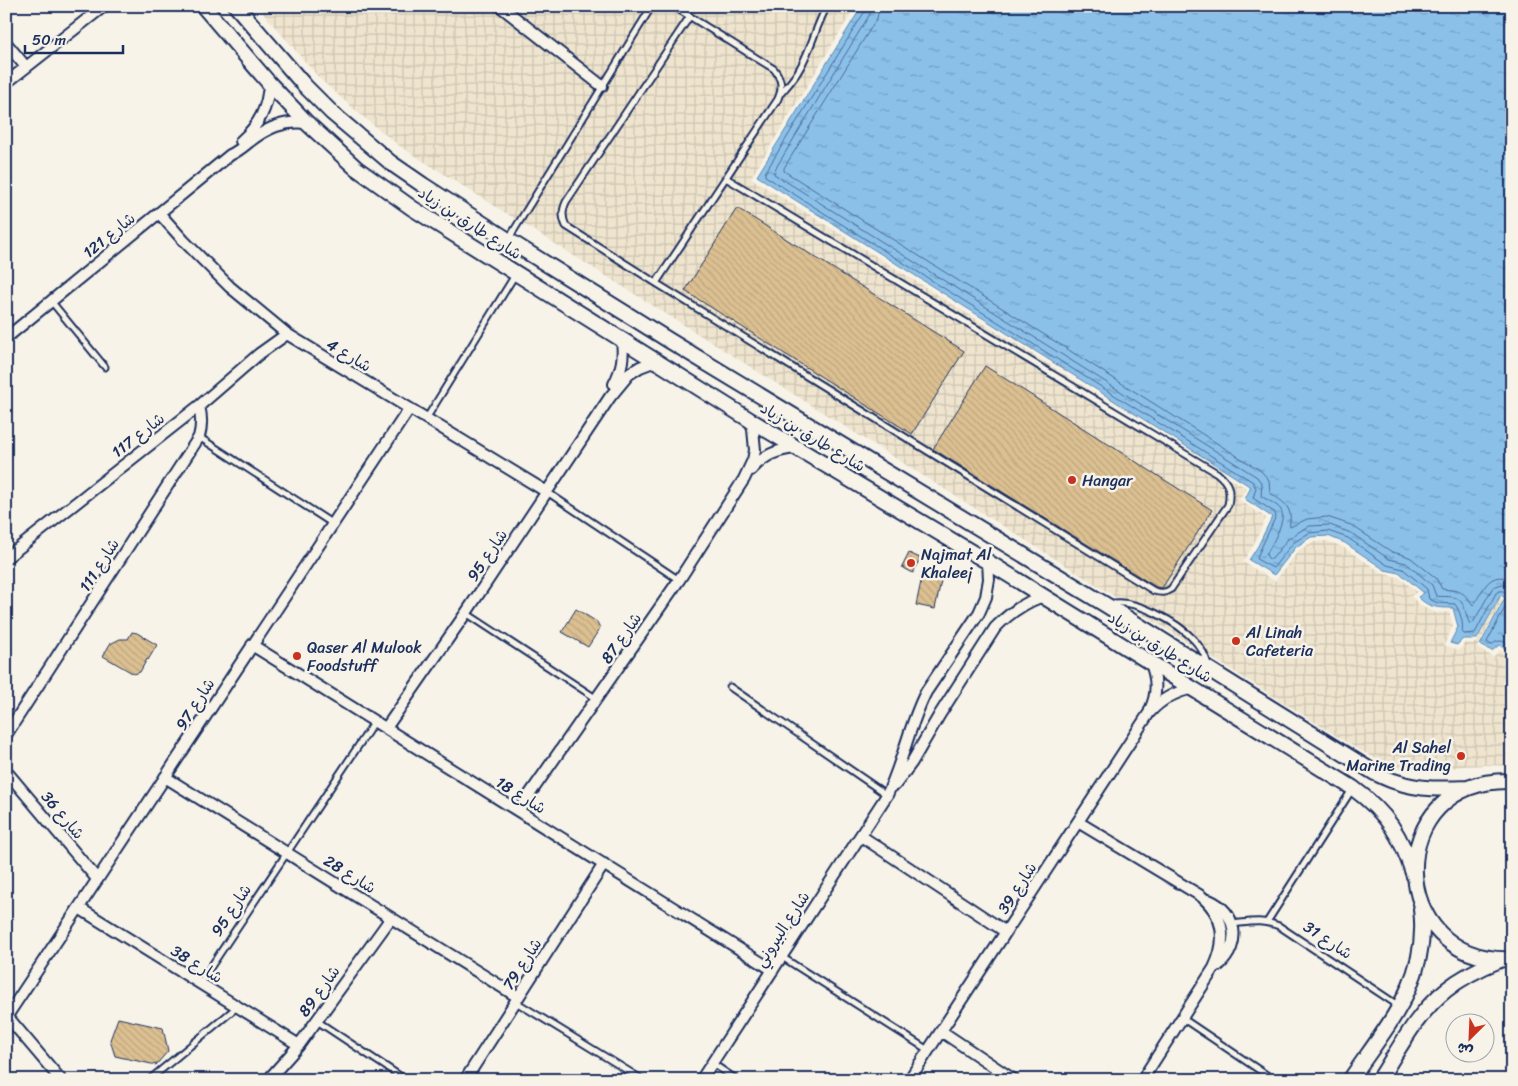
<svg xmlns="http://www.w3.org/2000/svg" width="1518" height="1086" font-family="Sriracha,'Playpen Sans Arabic',sans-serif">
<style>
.industrial{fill:url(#industrial-grid)}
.water{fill:url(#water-ripples);stroke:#5e87b1}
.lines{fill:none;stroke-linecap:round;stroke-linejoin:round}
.shore{stroke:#486996;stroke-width:1}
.building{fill:url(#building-back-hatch);stroke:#1b2f5e}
.service-casing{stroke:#1b2f5e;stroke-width:9}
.minor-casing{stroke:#1b2f5e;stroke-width:14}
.secondary-casing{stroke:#1b2f5e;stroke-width:18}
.service{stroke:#f7f3e8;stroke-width:5}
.minor{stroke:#f7f3e8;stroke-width:10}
.secondary{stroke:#f7f3e8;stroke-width:14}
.poi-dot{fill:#c8321e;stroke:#f7f3e8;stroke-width:2}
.labels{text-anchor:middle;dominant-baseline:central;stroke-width:5;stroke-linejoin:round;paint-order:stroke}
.street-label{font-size:16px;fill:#1b2f5e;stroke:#f7f3e8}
.poi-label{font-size:16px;fill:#1b2f5e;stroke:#f7f3e8;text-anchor:start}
</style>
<defs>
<pattern id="industrial-grid" width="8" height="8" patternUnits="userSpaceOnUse" patternTransform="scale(1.25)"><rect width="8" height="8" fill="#efe4ce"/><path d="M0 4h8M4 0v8" fill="none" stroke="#ccc4b3"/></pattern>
<pattern id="water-ripples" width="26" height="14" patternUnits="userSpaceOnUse" patternTransform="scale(1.25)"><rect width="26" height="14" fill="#8bc1e9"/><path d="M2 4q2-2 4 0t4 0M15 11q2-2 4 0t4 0" fill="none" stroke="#719dc0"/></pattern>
<pattern id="building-back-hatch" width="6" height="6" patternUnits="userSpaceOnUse" patternTransform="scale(1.25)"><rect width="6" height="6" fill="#dcc091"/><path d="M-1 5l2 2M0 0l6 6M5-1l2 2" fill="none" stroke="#bca57f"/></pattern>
</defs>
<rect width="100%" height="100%" fill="#f7f3e8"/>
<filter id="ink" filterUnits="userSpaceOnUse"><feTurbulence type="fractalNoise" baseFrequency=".02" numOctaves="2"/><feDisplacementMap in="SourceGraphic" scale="10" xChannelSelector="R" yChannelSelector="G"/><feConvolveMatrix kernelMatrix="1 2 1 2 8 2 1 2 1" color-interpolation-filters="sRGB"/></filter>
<g filter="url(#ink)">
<!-- industrial -->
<path class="industrial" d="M257,6h599l-105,172 495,310 -7,12 27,18 -12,26 -11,18 32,19 24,-31 13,-8 15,-1 16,6 41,27 14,3 7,5 12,10 -6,4 10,10 15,7 13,-1 4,14 -9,19 15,5 6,-7h11l24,-45 3,1 -26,49 16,9 7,-7 12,8v10l-10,15 10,8v75l-25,-1 -25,1 -21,4 -20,1 -21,-3 -20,-7 -26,-14 -953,-600 -40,-32 -40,-35z"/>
<!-- water -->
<path class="water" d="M862,6h650v647l-13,-8 -7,6 -12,-6 25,-47 -4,-3 -24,44h-14l-6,6 -7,-2 8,-16 -5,-19c-15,0 -24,0 -35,-11l6,-4 -24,-20 -15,-3 -40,-27 -17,-7 -17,1 -15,10 -22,28 -25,-15 9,-14 14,-29 -27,-18 6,-12 -494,-311z"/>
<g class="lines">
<!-- shore -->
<path class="shore" d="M866,6l-1,5 -100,162v3l488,306 3,6 -3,10 21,14 2,4 -19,41 1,3 15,8 20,-25 16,-10 19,-2 20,7 39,27 16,4 24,20 2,10 9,4 17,1c5,7 9,20 7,28l2,2 11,-1 21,-40c5,-4 9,-2 13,2v5l-22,42 4,3c10,-7 12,-4 21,2
M872,6l-2,8 -96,157v3l483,303 5,7 -1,12c6,4 16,8 20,14 6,9 -10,36 -15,45l3,4h3l16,-20 17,-11 5,-2 20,-1 21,8 38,26 17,4 26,22 4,11c6,1 11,0 17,1 13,2 12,19 17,27l3,-1 20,-36 9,-3 10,5
M880,6l-3,12 -93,150v3l477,300 8,9 1,13c8,6 18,10 20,21 1,5 -1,9 0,13l17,-8 20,-2 24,8 41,27 12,3 7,3 25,20 6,11c18,2 20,1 31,16l2,-2c9,-15 15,-33 37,-23"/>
</g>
<!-- building -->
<path class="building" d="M737,208l227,143 -52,83 -227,-143z
M985,366l227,144 -50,78 -6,-1 -223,-138z
M909,553l11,5 -7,15 -11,-6z
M922,577l19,4 -6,28 -19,-4z
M576,609l21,13 3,6 -12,19 -26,-15z
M132,632l5,1 20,12 -9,15 -1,-1 -7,13 -6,2 -31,-18 7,-12 10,-5h8z
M118,1018l45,10 5,23 -12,14 -41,-9 -5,-16z"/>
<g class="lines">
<!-- service casing -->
<g class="service-casing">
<path id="service" d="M690,16l-124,186c-4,9 -4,15 0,24l90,57 498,308c7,2 11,2 17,-2l57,-84c3,-15 1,-22 -11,-32l-491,-295
M781,93c7,-8 14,-15 19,-25 11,-19 16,-42 27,-62
M508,240l144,-234
M656,283l122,-184c5,-11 4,-20 -4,-30l-101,-63
M51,301l54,66
M426,419l89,-144
M199,437l134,87
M547,492l132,88
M1110,604c24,-7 69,19 85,37 6,7 11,15 13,24
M466,613l131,86
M730,687l157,108
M1267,922l86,-134
M1232,924c19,-2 29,-5 47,2l120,80
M782,957l146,93
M200,983l175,-262
M516,1002l127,78
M1182,1018l92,62
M317,1021l89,59
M712,1063l25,17
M149,1080l88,-73"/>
</g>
<!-- minor casing -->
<g class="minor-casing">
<path id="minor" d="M500,6l102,80
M6,43l20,24
M6,83l98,-77
M241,141c18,-16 27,-33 28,-58
M159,213l25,28 46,46 57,47 260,158
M6,338l224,-183c7,-3 13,-8 19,-13 18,-14 35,-22 58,-19
M614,384c8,-15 10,-27 8,-44
M751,470c12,-14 25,-20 44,-22
M6,558l193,-152 60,-52 28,-20
M252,645l521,325
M1150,661c7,17 8,32 0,49
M386,728l80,-115 144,-216 19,-23 11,-7 16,-6
M6,735l193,-298c3,-11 3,-20 0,-31
M6,771l91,108
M165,777l353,220
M895,785l17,-23 28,-48 55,-86c14,-15 29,-25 48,-32
M518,811l161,-231 65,-101 9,-19 2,-10 -2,-21 -3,-9
M1078,822l123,74c24,20 26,45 13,72l-72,112
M861,836l145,96
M1209,900c28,12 33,44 10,65
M79,908l220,137
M6,1015l55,65
M7,1016l402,-607
M941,1031l73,49
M268,1080l31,-35 92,-127
M465,1080l139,-216
M701,1080l186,-285c16,-33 22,-70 39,-103l53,-79 7,-16 3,-18 -1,-17
M909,1080l240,-367c12,-14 26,-21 44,-25"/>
</g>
<!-- secondary casing -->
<g class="secondary-casing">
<path id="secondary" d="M203,6l66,77 38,40 49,45 56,40 338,212 238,142 365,226c34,25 48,47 61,88
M236,6l69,80 27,27 59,50 32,22 85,55 162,101 436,264 269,168c7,3 14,7 22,9 23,8 47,7 71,6
M1512,781c-132,-4 -127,184 0,178
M1350,1080c37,-54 80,-101 71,-171
M1379,1080c20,-31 38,-67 67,-90 16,-13 34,-22 54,-30"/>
</g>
<!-- service -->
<use href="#service" class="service"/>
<!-- minor -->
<use href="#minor" class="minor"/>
<!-- secondary -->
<use href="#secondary" class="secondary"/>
</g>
</g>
<!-- markers -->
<g class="poi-dot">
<circle cx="1072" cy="480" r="5"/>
<circle cx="911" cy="563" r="5"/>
<circle cx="1236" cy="641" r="5"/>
<circle cx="297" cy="656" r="5"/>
<circle cx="1461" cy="756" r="5"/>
</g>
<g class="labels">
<!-- street labels -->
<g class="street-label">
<text transform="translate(470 223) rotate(33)">شارع طارق بن زياد</text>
<text transform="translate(109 235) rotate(-39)">شارع 121</text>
<text transform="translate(349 355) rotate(31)">شارع 4</text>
<text transform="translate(138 435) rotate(-38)">شارع 117</text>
<text transform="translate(813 437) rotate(31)">شارع طارق بن زياد</text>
<text transform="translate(487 555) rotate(-56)">شارع 95</text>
<text transform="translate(99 565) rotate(-57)">شارع 111</text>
<text transform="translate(621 638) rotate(-55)">شارع 87</text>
<text transform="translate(1160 647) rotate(32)">شارع طارق بن زياد</text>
<text transform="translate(195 704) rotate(-57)">شارع 97</text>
<text transform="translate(521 795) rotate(32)">شارع 18</text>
<text transform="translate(63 815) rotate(50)">شارع 36</text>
<text transform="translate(350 874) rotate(32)">شارع 28</text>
<text transform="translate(1017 888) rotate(-57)">شارع 39</text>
<text transform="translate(231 910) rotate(-56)">شارع 95</text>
<text transform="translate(782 929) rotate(-57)">شارع البيروني</text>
<text transform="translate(1328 940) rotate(34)">شارع 31</text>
<text transform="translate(197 964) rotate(32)">شارع 38</text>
<text transform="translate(522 964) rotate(-57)">شارع 79</text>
<text transform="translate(319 991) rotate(-54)">شارع 89</text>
</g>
<!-- poi labels -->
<g class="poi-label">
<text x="1082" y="480">Hangar</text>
<text x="921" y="554">Najmat Al<tspan x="921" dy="18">Khaleej</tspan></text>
<text x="1246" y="632">Al Linah<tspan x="1246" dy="18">Cafeteria</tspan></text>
<text x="307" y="647">Qaser Al Mulook<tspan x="307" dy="18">Foodstuff</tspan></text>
<text x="1451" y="747" text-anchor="end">Al Sahel<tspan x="1451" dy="18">Marine Trading</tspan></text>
</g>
</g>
<!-- margin -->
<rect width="1518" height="1086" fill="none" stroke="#f7f3e8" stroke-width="25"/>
<rect x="12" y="12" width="1493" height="1061" fill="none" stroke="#1b2f5e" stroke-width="2" filter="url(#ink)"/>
<!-- north arrow -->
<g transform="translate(1470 1038) rotate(204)"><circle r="24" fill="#f7f3e8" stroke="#9fa5b1"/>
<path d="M0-4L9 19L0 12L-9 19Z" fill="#c8321e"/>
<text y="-8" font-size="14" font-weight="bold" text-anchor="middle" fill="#1b2f5e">ش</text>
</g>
<!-- scale -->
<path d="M25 45v8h98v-8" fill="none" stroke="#1b2f5e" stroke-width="2.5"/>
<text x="32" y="45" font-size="15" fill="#1b2f5e" stroke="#f7f3e8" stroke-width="4" paint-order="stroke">50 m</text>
</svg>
